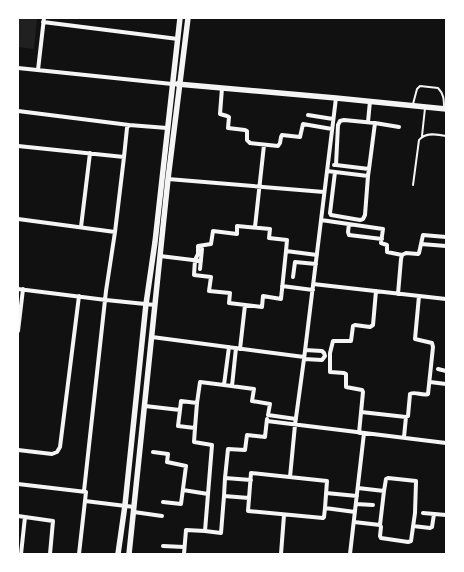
<svg xmlns="http://www.w3.org/2000/svg" width="464" height="572" font-family="'Titillium Web',sans-serif">
<style>
.green{fill:#202020}
.lines{fill:none;stroke-linecap:round;stroke-linejoin:round}
.service{stroke:#f5f5f5;stroke-width:2}
.minor{stroke:#f5f5f5;stroke-width:4}
.tertiary{stroke:#f5f5f5;stroke-width:5.5}
</style>
<rect width="100%" height="100%" fill="#111"/>
<!-- green -->
<path class="green" d="M18,18h19l-3,31 -16,-2z"/>
<g class="lines">
<!-- service -->
<path class="service" d="M413,104l4,-15 3,-3 18,2c6,6 6,12 6,20
M422,136l3,-28
M413,185l6,-45c6,-8 18,-6 27,-4"/>
<!-- minor -->
<path class="minor" d="M43,22l135,17
M18,68l154,16
M38,70l6,-52
M222,88l-2,26 7,2 2,1 -1,11 17,2 2,1v9l3,3 28,3 2,-3 1,-6 1,-2 18,2 3,-13 29,5
M18,111l111,14
M308,115l25,4
M368,122l2,-21
M375,123l24,4
M18,146l106,11 -9,75 -9,59 -22,200
M124,157l3,-29 2,-3 38,3
M334,165h2l33,4 6,-46 -31,-3 -4,1 -2,4 -2,40
M327,171l41,5 1,-7
M335,172l-5,41 1,2 29,5 3,-1 2,-4 3,-39
M168,179l156,13
M18,219l97,13
M321,220l62,9 -2,14 6,2v7l15,3 4,-2 12,1 1,-1 2,-9 25,2
M349,224l-1,8 1,3 33,4
M81,227l9,-74
M255,227l9,-82
M421,244l2,-9 23,2
M286,251l1,-11 -18,-2 1,-9 -33,-3v8l-24,-3 -2,13 -13,2v8l-3,6 -1,15 17,2 -2,14 21,2 -1,10 33,4 1,-11 18,3 5,-48 31,4
M160,256l41,5
M200,269l2,-20
M293,277l2,-15 21,2
M313,284l133,15
M282,286l31,4
M18,289l88,11 49,5
M398,294l3,-35 1,-4
M18,331l5,-42
M152,337l152,20
M229,347l-5,38 30,4 -2,12 18,3 -2,11 28,4
M240,349l5,-44
M304,359l18,1 3,-4 -1,-3 -2,-2 -17,-1
M438,369l8,2
M430,382l16,2
M232,386l4,-38
M197,403l3,-21 24,3
M145,406l35,4 -2,16 17,2 -1,14 18,3 -7,86 -19,-1 -2,24
M180,410l1,-9 16,2 -2,25
M361,412l45,5 2,-1 2,-22c5,-3 12,2 18,0l5,-47 -1,-4 -17,-4 4,-43
M267,421l179,22
M359,433l4,-41 -1,-2 -16,-3v-13l-2,-1 -14,-1v-19l3,-12h18l2,-15 2,-1 15,2 3,-2 3,-34
M404,437l2,-20
M18,450l34,4 5,-2 3,-5 19,-151
M153,452l15,2 -1,8 19,4 -5,38 -18,-2
M290,477l5,-52 9,-66 32,-261
M225,478l3,-29 17,1 2,-15 18,2 2,-18
M18,484l68,8 -7,62
M183,490l25,4
M326,493l31,3
M249,498l-25,-2 1,-18 26,2
M85,501l49,6
M356,504l17,1
M325,508l-1,9 -1,1 -75,-7 3,-38 76,8 -2,27 30,4
M134,512l28,4
M423,513l23,2
M18,516l35,5 -3,33
M354,522l26,3 1,2 -1,9 1,2 27,4 3,-1 4,-28 1,-31v-1l-28,-3 -2,1 -2,12 -26,-3
M380,525l4,-34
M413,526l17,2 2,-1 2,-13
M205,531l16,2 3,-37
M163,546l21,1
M21,554l4,-37
M281,554l3,-39
M350,554l14,-121"/>
<!-- tertiary -->
<path class="tertiary" d="M177,84l159,14 110,11
M118,554l7,-49 21,-201 9,-62 25,-224
M129,554l39,-375 20,-161"/>
</g>
<!-- border -->
<rect width="464" height="572" fill="none" stroke="#ffffff" stroke-width="38"/>
</svg>
